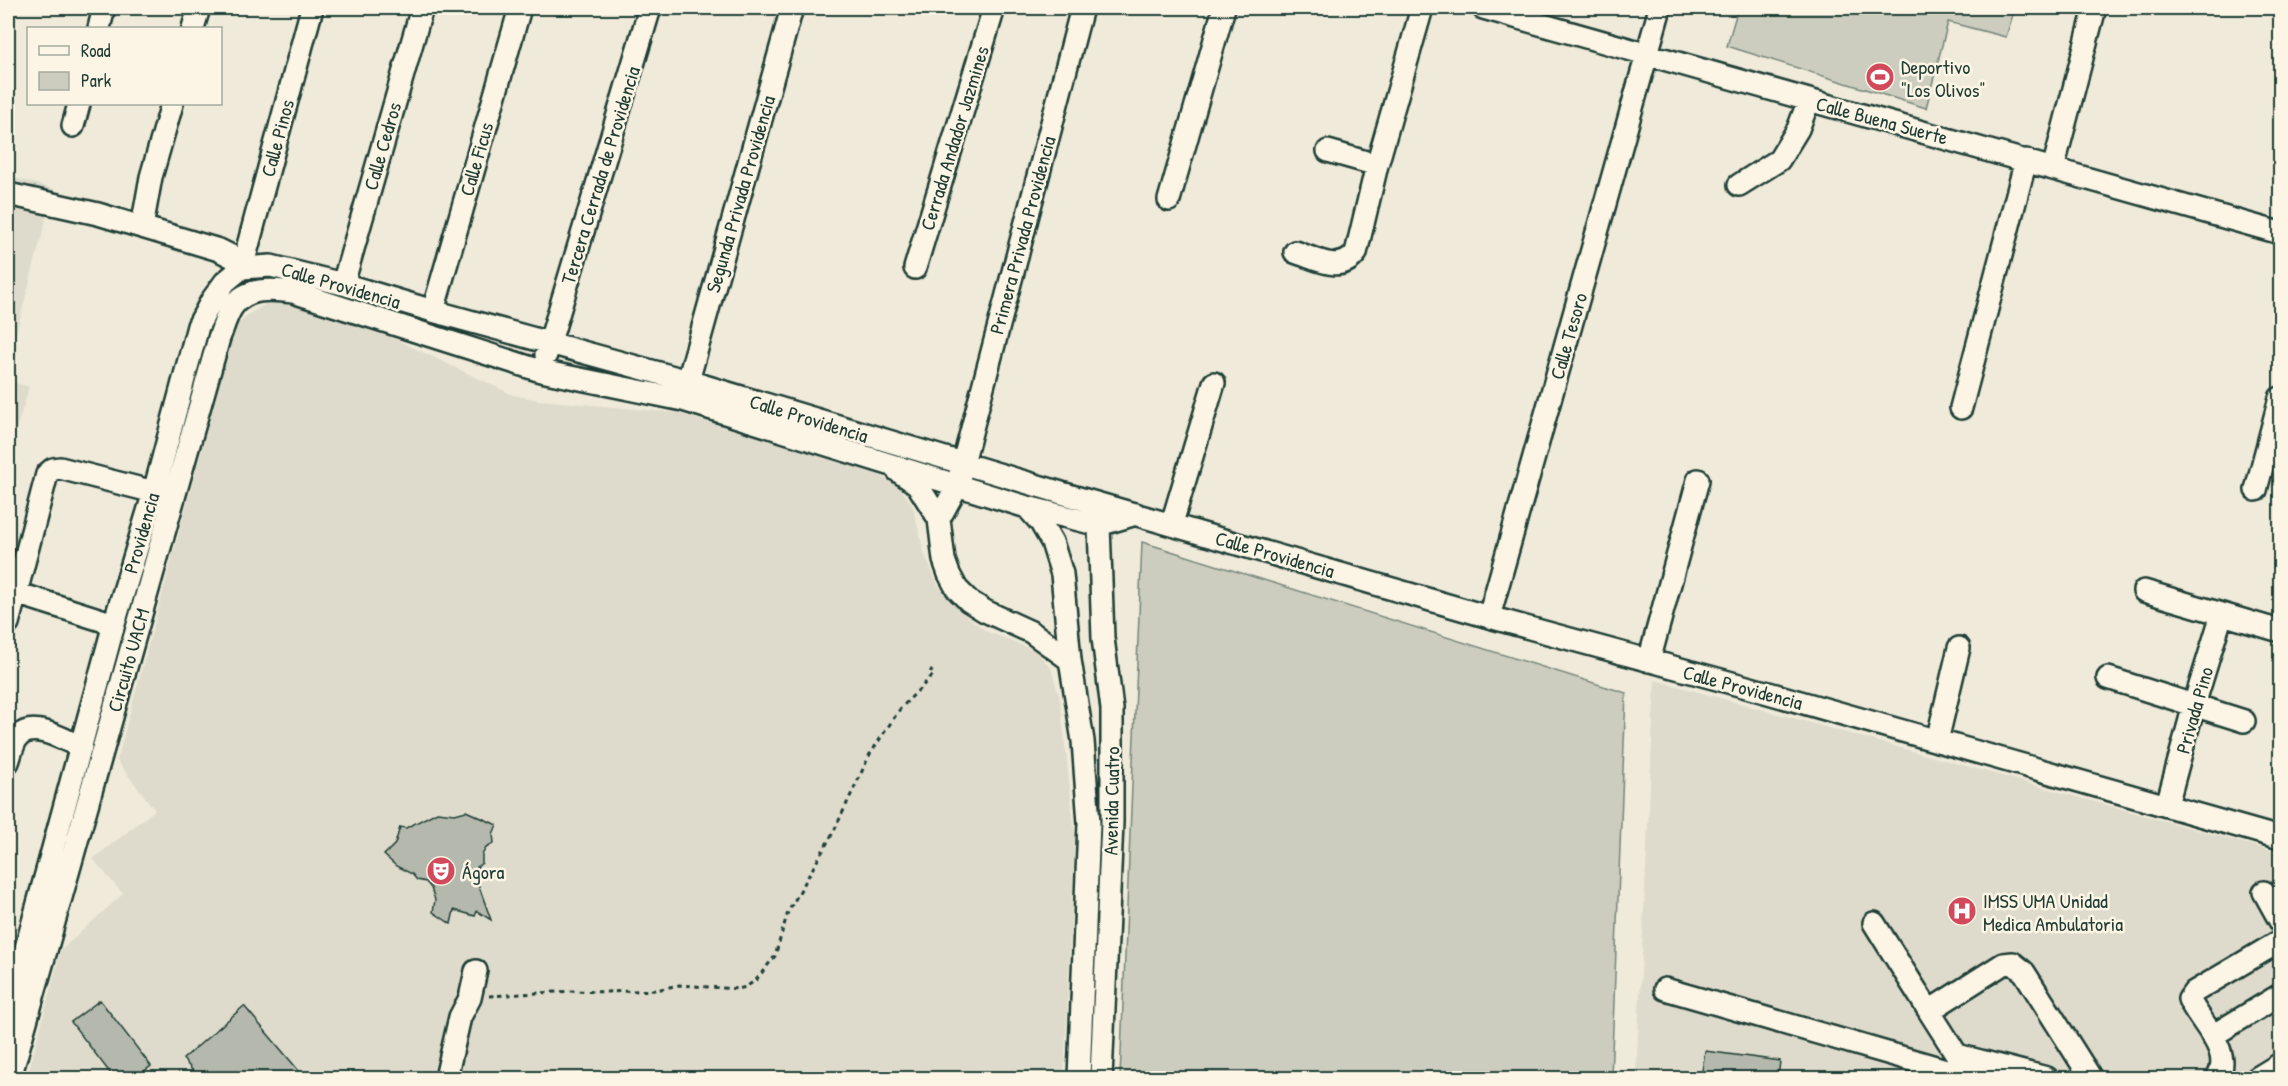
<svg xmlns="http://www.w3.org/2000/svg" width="2288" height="1086" font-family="'Patrick Hand',sans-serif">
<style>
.built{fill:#dedbcc}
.green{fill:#cccdbf;stroke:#76857a;stroke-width:1.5}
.building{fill:#b5b9ad;stroke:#1f3d34;stroke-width:1.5}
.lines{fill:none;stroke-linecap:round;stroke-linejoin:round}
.minor-casing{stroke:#1f3d34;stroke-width:26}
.path{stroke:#1f3d34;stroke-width:3;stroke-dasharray:4.5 4.5;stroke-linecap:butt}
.minor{stroke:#fcf5e5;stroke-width:21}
.labels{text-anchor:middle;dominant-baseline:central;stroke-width:5;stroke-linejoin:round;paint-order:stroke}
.poi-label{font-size:20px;fill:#1f3d34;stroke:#fcf5e5;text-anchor:start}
.street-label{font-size:20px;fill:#1f3d34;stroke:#fcf5e5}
</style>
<rect width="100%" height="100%" fill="#efeada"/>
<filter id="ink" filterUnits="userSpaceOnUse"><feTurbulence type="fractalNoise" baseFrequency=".0167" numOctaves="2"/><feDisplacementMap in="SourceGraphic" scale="12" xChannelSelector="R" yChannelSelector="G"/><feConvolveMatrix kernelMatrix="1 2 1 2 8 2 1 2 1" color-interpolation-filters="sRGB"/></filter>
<g filter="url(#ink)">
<!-- built -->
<path class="built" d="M8,176l46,13 -46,175z
M282,302l19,4 94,33 118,56 26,5 139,13 199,60 23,15 12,16 12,49 14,32 25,28 23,18 50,20 15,17 9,31 15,136 -11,243h-1037l34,-128 62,-56 -30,-35 62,-49 -38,-49 114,-421 6,-15 12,-11 17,-10z
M8,381l21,6 -21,69z
M1655,680l625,173v225h-644z"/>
<!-- green -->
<path class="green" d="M1738,8h277l-9,29 -58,-15 -22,86 -199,-62z
M1142,542l484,151 -15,385h-491z"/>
<!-- building -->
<path class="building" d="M466,811l31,14 -4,9 1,9 -8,5 -4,7v8l-5,4 -1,11 15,42 -14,-9 -2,5 -21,-6 -3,14 -18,-12 2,-12 -4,-12 -5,-6 -9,-2 -5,-6 -16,-8 -12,-11 11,-11 5,-17 6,1 31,-16 18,2z
M100,1000l51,66 -16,12h-21l-43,-56z
M244,1006l61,72h-106l-16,-19z
M1705,1051l75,10 -2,17h-77z"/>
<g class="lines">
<!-- minor casing -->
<g class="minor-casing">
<path id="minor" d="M1483,8l797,225
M99,28l5,-20
M193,28l6,-20
M73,126l6,-22
M1328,151l49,14
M2053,169l42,-161
M1739,185l40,-25 19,-31 11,-29
M8,194l90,20 121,36 14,7 9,11
M1169,200l55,-192
M142,227l9,-50 21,-73
M1295,252c22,7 45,22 61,1l21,-88 45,-157
M242,268l70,-260
M915,268l79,-260
M343,284l79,-276
M433,311l87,-303
M546,355l104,-347
M688,381l104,-373
M1961,408l65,-248
M898,471l19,13 22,35 5,41 5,14 8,15 12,12 16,10 46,21 39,28
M2256,490l24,-92
M1027,507l14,16 11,19 10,32 8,86 13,81 6,82 -10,255
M1101,513l-2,12 4,113 9,71v113l-11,256
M939,519l18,-33 125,-478
M1172,523l42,-140
M2144,591l136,40
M1489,617l171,-609
M8,623l8,-30
M114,624l-98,-31 31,-119 6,-5 7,-1 94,24
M1649,661l49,-181
M2108,678l136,43
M1937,741l22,-93
M8,762c3,-8 5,-20 11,-26 15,-15 46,4 62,11
M2167,805l27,-100 28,-91
M2264,892l16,29
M1874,923l55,88 74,-47 10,-1 11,9 67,106
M1665,989l309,89
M1929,1011l28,44 90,23
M8,1014l106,-390 40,-132 44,-166 14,-26 13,-18 17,-14 29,-2 72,18 90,27 255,70 377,113 424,123 276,75 515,146
M2212,1036l68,-41
M10,1078l209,-740c4,-10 7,-22 13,-31 14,-20 40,-18 61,-15l248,79 142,29 344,107 72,18 37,-11
M446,1078l14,-61 10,-19 6,-27
M2217,1078c18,-26 -18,-56 -28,-79l5,-7 86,-51
M2257,1078l23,-14"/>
</g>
<!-- path -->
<path class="path" d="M489,996l83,-5 35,1 49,-2 23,-5 59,4 8,-2 10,-7 19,-24 13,-44 46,-81 36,-77 30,-45 34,-35 -4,-4"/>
<!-- minor -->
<use href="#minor" class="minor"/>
</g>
</g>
<!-- icons -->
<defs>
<g id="stadium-disc" transform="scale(1.5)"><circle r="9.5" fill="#d1495b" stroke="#fcf5e5"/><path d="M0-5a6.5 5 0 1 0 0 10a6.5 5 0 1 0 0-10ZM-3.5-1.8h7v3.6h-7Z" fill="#fff"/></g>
<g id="theatre-disc" transform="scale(1.5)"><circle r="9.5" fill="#d1495b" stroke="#fcf5e5"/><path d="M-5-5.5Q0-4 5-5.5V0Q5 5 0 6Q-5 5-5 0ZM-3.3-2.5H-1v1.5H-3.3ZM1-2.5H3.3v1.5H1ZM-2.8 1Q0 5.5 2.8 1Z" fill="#fff"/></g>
<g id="hospital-disc" transform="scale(1.5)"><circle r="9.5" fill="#d1495b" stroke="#fcf5e5"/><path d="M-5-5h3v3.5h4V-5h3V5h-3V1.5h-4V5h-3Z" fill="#fff"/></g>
</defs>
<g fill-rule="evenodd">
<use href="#stadium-disc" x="1880" y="77"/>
<use href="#theatre-disc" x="441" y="871"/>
<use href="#hospital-disc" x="1962" y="911"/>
</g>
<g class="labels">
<!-- poi labels -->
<g class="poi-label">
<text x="1901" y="66">Deportivo<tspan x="1901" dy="23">"Los Olivos"</tspan></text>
<text x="462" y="871">Ágora</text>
<text x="1983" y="900">IMSS UMA Unidad<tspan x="1983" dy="23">Medica Ambulatoria</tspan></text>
</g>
<!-- street labels -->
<g class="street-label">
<text transform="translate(1882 120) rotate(15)">Calle Buena Suerte</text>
<text transform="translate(277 138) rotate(-75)">Calle Pinos</text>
<text transform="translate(954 138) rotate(-73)">Cerrada Andador Jazmines</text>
<text transform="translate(382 146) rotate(-74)">Calle Cedros</text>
<text transform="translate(476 159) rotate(-74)">Calle Ficus</text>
<text transform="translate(600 175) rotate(-73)">Tercera Cerrada de Providencia</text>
<text transform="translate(740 194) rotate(-74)">Segunda Privada Providencia</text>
<text transform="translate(1022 235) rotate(-75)">Primera Privada Providencia</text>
<text transform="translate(341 285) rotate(16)">Calle Providencia</text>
<text transform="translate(1568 336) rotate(-74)">Calle Tesoro</text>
<text transform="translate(809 418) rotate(17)">Calle Providencia</text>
<text transform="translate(141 533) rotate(-74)">Providencia</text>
<text transform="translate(1275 554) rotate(16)">Calle Providencia</text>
<text transform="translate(128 660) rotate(-74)">Circuito UACM</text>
<text transform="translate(1743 687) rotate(15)">Calle Providencia</text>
<text transform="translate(2194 710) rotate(-74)">Privada Pino</text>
<text transform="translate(1111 801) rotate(-89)">Avenida Cuatro</text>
</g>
</g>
<!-- margin -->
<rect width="2288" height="1086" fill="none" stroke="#fcf5e5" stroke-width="30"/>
<rect x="15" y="15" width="2258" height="1056" fill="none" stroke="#1f3d34" stroke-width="2" filter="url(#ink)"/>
<!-- legend -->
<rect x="27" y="27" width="195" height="78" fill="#fcf5e5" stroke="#a4ab9e" stroke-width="1.5"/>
<rect x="39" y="46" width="30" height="9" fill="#fcf5e5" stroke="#a4ab9e" stroke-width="1.5"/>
<text x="81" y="57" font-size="18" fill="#1f3d34">Road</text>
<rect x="39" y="72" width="30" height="18" fill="#cccdbf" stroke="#a4ab9e" stroke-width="1.5"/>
<text x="81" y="87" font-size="18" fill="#1f3d34">Park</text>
</svg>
